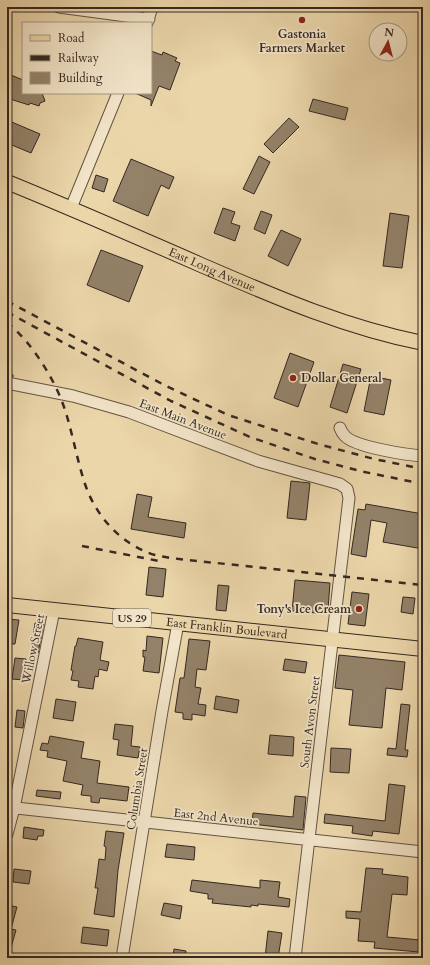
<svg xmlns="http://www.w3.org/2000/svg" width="430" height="965" font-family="Cardo,serif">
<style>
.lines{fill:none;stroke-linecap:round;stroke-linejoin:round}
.stream{stroke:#7d6d58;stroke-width:2.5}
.building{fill:#938269;stroke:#342822}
.minor-casing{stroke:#625444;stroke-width:13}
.major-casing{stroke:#342822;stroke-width:16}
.minor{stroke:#f2e4c8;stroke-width:11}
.major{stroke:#ebd6aa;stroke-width:14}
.rail{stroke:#342822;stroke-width:2.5;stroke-dasharray:7 7;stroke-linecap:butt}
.poi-dot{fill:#8f2418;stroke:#f2e4c8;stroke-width:1.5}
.labels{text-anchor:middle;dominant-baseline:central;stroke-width:3.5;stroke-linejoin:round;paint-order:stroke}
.shield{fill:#f2e4c8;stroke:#6d6054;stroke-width:1}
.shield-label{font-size:11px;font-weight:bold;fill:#342822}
.poi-label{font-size:12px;font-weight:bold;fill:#342822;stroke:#f2e4c8}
.street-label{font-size:12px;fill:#342822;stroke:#f2e4c8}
</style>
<rect width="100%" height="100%" fill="#ebd6aa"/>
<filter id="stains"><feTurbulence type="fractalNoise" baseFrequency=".005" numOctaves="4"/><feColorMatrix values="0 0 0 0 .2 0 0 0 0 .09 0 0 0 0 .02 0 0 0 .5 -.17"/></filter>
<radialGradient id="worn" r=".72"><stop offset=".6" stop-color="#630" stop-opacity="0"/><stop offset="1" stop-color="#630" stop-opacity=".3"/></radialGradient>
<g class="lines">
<!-- stream -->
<path class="stream" d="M7,371l6,5"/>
</g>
<!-- building -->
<path class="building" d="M151,51l11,4 1,-3 14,6 -2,3 5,2 -10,27 -11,-4 -8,20v-6l-16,-7h16z
M11,75l12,5v13h19l3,8 -5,2 -1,3 -9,-3 -1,2 -19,-6 1,-3 -4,-2v-11l2,-1z
M313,99l35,9 -3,12 -36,-9z
M289,118l10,9 -26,26 -9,-9z
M7,120l33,14 -9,19 -24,-10z
M259,156l11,6 -16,32 -11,-5z
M131,159l43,18 -5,12 -8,-4 -13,31 -35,-15z
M96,175l12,4 -4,13 -12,-4z
M223,208l12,4 -4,11 9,3 -5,15 -21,-8z
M261,211l11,4 -7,19 -11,-5z
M390,213l19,3 -7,52 -19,-2z
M281,230l20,9 -13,27 -20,-10z
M101,250l42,16 -14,36 -42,-17z
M290,353l24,9 -16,45 -24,-9z
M343,364l18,5 -14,44 -17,-6z
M371,376l20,4 -7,35 -20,-4z
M291,481l19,2 -4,37 -19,-2z
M137,494l15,3 -4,20 38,6 -2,15 -53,-9z
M366,504l57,10v35l-40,-7 4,-19 -16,-3 -5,37 -15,-3 7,-45 7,1z
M149,567l17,2 -3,28 -17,-2z
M295,580l35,3 -2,26 -9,-1 -1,5 -26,-2z
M218,585l11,1 -3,25 -10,-1z
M352,592l17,2 -4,32 -17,-2z
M403,597l12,1 -2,16 -12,-2z
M7,619l12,1 -4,24h-8z
M35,623l9,1 -6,29 -7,-1z
M147,636l16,2 -4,35 -16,-2 2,-14h-2v-7l3,1z
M78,638l25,4 -3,18 9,2 -2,9 -8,-2 -1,8 -3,-1 -2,13 -15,-2 1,-6 -8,-1 2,-9 -2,-1 4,-24h1z
M189,639l21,2 -4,29 -9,-1 -2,18 6,1 -3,16 8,1 -1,11 -13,-2v6l-9,-1v-6l-8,-1 5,-34h4z
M339,655l66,7 -3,28 -16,-2 -4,40 -33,-3 4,-35 -18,-2z
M15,658l11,1 -2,21 -12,-1z
M285,659l22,3 -2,11 -22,-3z
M216,696l23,4 -2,13 -23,-4z
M56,699l20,3 -3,19 -20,-3z
M401,704l9,1 -5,45h3l-1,7 -20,-2 1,-7 8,1z
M17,710l8,1 -2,17 -8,-1z
M115,724l18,2 -2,20 9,1 -2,11 -21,-3 2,-15 -6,-1z
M270,735l24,2 -1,19 -25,-2z
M50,736l34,6 -3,16 19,3 -3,22 32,4 -2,14 -27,-3 -1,5 -8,-1v-6l-10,-1 2,-10 -20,-4 4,-20 -20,-4 1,-6 -8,-1 2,-7 6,1z
M331,748l20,1 -2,24 -19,-1z
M389,784l16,2 -6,48 -26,-3 -1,5 -20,-3 1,-7 -29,-3 1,-9 60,7z
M37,790l24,2 -1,7 -24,-3z
M295,796l11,1 -3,33 -51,-6 1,-11 40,4z
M24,827l20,3 -1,6h-5l-1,4 -14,-2z
M106,831l18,2 -6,37 -4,47 -20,-3 4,-26h-3l2,-13 2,-16 6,1 1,-13 -2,-1z
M167,844l28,3 -1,13 -29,-3z
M366,868l17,1 -1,5 26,3 -1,18 -15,-1 -5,43 34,3 -2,12 -45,-4 1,-6 -17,-1 2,-22 -14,-1v-7l15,1z
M14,869l17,2 -2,13 -16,-2z
M192,880l68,8v-8l20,2 -2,15 12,2 -1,8 -31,-3v2l-7,-1v2l-39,-4 1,-4h-5v-5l-18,-3z
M164,903l18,3 -2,13 -19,-4z
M7,905l10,2 -6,22 5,1 -7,25h-2z
M83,927l26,3 -2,16 -26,-3z
M268,931l14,2 -4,25h-13z
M174,949l12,2 -1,7h-12z"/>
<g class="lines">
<!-- minor casing -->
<g class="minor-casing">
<path id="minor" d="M59,7l90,12
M147,23l5,-16
M71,208l47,-115
M7,383l66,13 56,16 129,49 82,23 7,5 2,9 -54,460
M340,428c1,3 3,6 5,8 10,11 62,19 78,20
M7,807l416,45
M7,834l7,-26 40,-198
M122,958l40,-247 16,-88"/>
</g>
<!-- major casing -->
<g class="major-casing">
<g id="major">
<path id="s1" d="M7,182c64,26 128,54 192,82 74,32 144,63 224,79"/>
<path id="s2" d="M7,605l416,44"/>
</g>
</g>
<!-- minor -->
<use href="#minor" class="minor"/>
<!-- major -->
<use href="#major" class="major"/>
<!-- rail -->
<path class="rail" d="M7,301l159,85 62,29 90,29 56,15 49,10
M7,312l164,89 79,36 65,22 45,12 63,13
M7,322c25,21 48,57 58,88 8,25 12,50 20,74 11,33 37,61 70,71 8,2 16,3 24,4l244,26
M82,546l77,15"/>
</g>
<!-- markers -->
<g class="poi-dot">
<circle cx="302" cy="20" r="4"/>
<circle cx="293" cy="378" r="4"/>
<circle cx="359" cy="609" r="4"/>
</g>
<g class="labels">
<!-- shield labels -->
<rect class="shield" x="113" y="609" width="38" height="18" rx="3"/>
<g class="shield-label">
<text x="132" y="618">US 29</text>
</g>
<!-- poi labels -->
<g class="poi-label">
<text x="302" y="34">Gastonia<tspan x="302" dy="14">Farmers Market</tspan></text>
<text x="301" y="378" text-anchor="start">Dollar General</text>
<text x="351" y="609" text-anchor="end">Tony's Ice Cream</text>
</g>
<!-- street labels -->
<g class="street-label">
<text stroke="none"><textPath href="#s1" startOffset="223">East Long Avenue</textPath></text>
<text transform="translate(183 419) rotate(21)">East Main Avenue</text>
<text stroke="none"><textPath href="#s2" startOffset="221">East Franklin Boulevard</textPath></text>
<text transform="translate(33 649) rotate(-78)">Willow Street</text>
<text transform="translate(310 722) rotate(-83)">South Avon Street</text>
<text transform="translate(137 789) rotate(-81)">Columbia Street</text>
<text transform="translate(216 817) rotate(6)">East 2nd Avenue</text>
</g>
</g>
<!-- margin -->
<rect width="430" height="965" fill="none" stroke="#ebd6aa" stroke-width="24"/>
<rect x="8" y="8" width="414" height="949" fill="none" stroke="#342822" stroke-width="2"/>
<rect x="12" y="12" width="406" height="941" fill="none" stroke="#342822"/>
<!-- legend -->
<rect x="22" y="22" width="130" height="72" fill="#f2e4c8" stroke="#a69986"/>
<rect x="30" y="35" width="20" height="6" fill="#ebd6aa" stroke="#a69986"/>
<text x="58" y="42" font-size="12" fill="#342822">Road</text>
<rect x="30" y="55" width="20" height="6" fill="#342822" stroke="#a69986"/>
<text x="58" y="62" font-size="12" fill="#342822">Railway</text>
<rect x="30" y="72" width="20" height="12" fill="#938269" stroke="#a69986"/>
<text x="58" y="82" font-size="12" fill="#342822">Building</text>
<!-- north arrow -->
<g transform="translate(388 42) rotate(7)"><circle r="19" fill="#f2e4c8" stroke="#a69986"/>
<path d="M0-3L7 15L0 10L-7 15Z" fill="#8f2418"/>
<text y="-6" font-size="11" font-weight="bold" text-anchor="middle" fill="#342822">N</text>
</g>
<rect width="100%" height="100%" filter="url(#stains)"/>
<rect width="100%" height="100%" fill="url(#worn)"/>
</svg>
